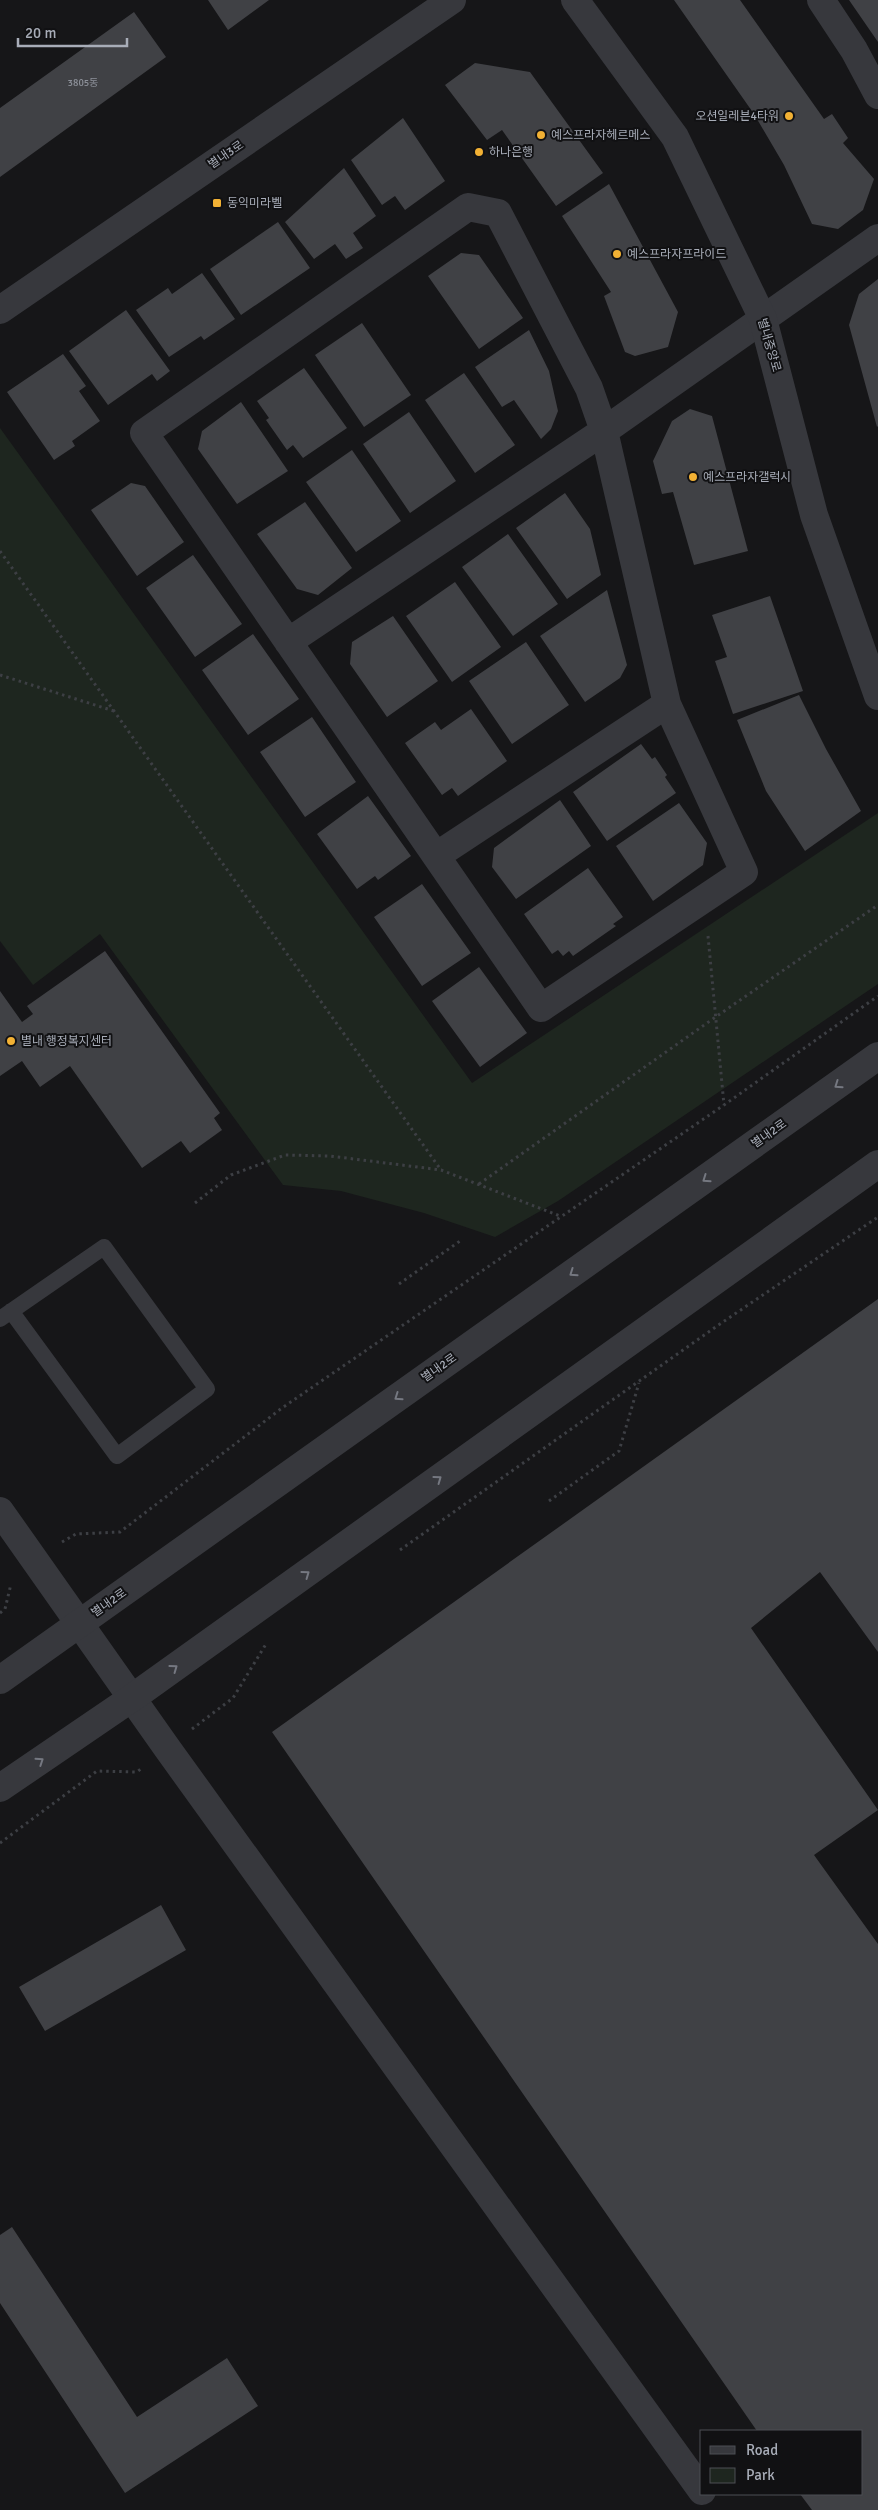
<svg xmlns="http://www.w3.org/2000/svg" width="878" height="2510" font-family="Signika,'Noto Sans KR',sans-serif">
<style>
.green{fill:#1e261f}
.building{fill:#404145}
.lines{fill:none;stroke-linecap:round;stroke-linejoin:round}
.path{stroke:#3d3f44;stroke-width:3;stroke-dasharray:2.5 4;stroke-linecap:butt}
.service{stroke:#37383d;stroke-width:16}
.minor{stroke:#37383d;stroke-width:28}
.tertiary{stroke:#37383d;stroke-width:28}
.oneway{stroke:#757881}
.poi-dot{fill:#f2b134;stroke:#111113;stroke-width:2}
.labels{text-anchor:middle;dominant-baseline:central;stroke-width:4;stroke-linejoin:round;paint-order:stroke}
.number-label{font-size:10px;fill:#8e929b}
.poi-label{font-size:12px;fill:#a8adb8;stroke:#111113;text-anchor:start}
.street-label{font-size:12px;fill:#a8adb8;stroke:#111113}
</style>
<rect width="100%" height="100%" fill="#161618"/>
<!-- green -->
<path class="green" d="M0,428l472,655 406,-270v171l-320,217 -63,36 -71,-24 -83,-22 -58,-6 -183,-251 -67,51 -33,-44z"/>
<!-- building -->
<path class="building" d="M208,0h61l-41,30z
M674,0h66l84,119 8,-5 16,24 -5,5 31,36 -11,31 -25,19 -26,-5 -28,-59 -30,-51z
M849,0h29v42z
M134,12l32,45 -166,120v-69z
M475,63l55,9 73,101 -47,33 -54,-76 -15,10 -42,-55z
M403,118l42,63 -40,29 -10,-14 -13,9 -31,-45z
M344,168l32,48 -23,17 10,15 -17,11 -11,-15 -21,15 -29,-37z
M609,184l69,128 -10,35 -33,9 -10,-4 -21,-56 7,-4 -49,-76z
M278,222l32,46 -69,47 -31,-46z
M461,253l18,2 44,63 -44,31 -51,-73z
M202,273l33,46 -31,21 -3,-4 -32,21 -33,-47 32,-22 4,6z
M878,279v147l-1,1 -28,-102 10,-31z
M126,310l44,61 -13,10 -5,-7 -44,31 -39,-54z
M362,323l49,72 -47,32 -49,-72z
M529,330l20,41 9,40 -7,18 -10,10 -27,-39 -12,7 -27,-40z
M63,354l23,32 -7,5 21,30 -28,20 3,5 -21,14 -47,-68z
M304,368l43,60 -44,30 -10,-13 -6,5 -21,-30 3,-2 -12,-17z
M464,373l51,72 -40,28 -50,-73z
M241,402l47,69 -51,33 -39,-55 4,-18z
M690,409l22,7 36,135 -54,14 -21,-73 -11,2 -9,-33 19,-40z
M409,412l47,69 -46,32 -47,-69z
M352,450l49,71 -45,31 -50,-70z
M131,483l14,3 39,56 -47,34 -46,-66z
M565,493l25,36 11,46 -34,24 -51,-71z
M305,502l47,66 -34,27 -21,-6 -40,-55z
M508,534l50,70 -45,32 -51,-69z
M193,555l49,69 -47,33 -49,-69z
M455,582l46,65 -49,35 -46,-66z
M607,590l20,75 -7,13 -35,24 -45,-66z
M770,596l33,95 -70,23 -18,-53 12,-4 -15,-42z
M393,616l45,65 -51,36 -37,-53 2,-22z
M253,634l46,65 -51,36 -46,-65z
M526,642l43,63 -57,39 -43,-63z
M799,695l27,54 35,62 -56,40 -39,-60 -29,-71z
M471,709l36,52 -49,35 -6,-8 -10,7 -37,-52 30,-21 6,8z
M312,717l44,65 -51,35 -45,-65z
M641,744l11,15 3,-2 12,18 -2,2 11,16 -69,48 -34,-49z
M368,796l43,60 -33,24 -3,-4 -18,13 -40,-55z
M560,800l31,46 -75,53 -24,-32 2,-19z
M679,803l28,40 -4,22 -50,36 -37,-55z
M588,868l35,49 -10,7 3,2 -43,30 -4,-5 -6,5 -5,-6 -6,4 -28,-40z
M422,884l49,69 -49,33 -48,-69z
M105,951l115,162 -6,5 8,12 -32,23 -9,-12 -39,27 -72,-102 -30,21 -18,-26 -22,15v-85l22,31 11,-8 -6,-8z
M479,967l48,66 -47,34 -48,-66z
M878,1299v353l-58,-80 -69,56 127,182 -64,45 64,89v566h-66l-12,-16h62v-63h-105l-485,-699z
M161,1905l25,45 -141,81 -26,-44z
M12,2227l125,190 90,-59 31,48 -133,87 -125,-190v-68z"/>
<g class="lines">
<!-- path -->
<path class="path" d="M0,551l441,619
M0,675l114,36
M708,936l16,169
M479,1184l238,-168 161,-111
M195,1203l36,-28 54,-20 45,1 111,14 119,46
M399,1284l61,-43
M549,1501l70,-50 20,-68
M62,1542l14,-8 44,-2 162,-124 442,-303 154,-109
M400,1550l317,-224 161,-109
M0,1613l5,-4 6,-25
M192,1729l41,-31 33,-54
M0,1843l97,-72 40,1 5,-4"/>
<!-- service -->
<path class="service" d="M0,1319l104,-72 103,142 -90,67 -106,-145"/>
<!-- minor -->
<path class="minor" d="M821,0l33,50 24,45
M468,207l30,6 91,175 15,43 63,273 77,168 -203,136 -397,-575z
M0,310l452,-310
M288,642l316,-211 274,-193
M436,856l231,-152
M0,1511l167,237 535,743"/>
<!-- tertiary -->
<path class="tertiary" d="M575,0l100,137 88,182 51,196 64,181
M0,1680l878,-624
M0,1788l132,-90 746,-534"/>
</g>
<!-- one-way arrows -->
<defs><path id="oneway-chevron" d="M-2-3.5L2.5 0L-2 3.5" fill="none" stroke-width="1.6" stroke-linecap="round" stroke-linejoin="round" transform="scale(1.25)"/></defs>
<g class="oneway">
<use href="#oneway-chevron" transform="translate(838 1085) rotate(145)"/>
<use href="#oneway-chevron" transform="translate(706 1179) rotate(145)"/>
<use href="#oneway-chevron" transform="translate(573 1273) rotate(145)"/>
<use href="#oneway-chevron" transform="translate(398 1397) rotate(145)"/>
<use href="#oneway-chevron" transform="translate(438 1479) rotate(-36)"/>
<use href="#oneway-chevron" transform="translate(306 1574) rotate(-36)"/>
<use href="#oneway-chevron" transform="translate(174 1668) rotate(-36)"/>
<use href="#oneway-chevron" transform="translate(40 1761) rotate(-34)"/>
</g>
<!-- markers -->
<g class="poi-dot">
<circle cx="789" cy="116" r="5"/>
<circle cx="541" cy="135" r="5"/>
<circle cx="479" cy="152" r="5"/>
<rect x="212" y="198" width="10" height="10" rx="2.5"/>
<circle cx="617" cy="254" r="5"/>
<circle cx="693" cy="477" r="5"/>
<circle cx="11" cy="1041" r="5"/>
</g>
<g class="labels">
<!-- number labels -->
<g class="number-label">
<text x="83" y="83">3805동</text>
</g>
<!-- poi labels -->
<g class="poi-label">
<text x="779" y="116" text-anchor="end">오션일레븐4타워</text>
<text x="551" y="135">예스프라자헤르메스</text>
<text x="489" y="152">하나은행</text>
<text x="227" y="203">동익미라벨</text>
<text x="627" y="254">예스프라자프라이드</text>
<text x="703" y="477">예스프라자갤럭시</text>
<text x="21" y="1041">별내 행정복지센터</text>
</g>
<!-- street labels -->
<g class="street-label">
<text transform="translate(226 155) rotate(-34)">별내3로</text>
<text transform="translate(769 345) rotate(74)">별내중앙로</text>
<text transform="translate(769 1134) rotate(-35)">별내2로</text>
<text transform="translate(439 1368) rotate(-35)">별내2로</text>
<text transform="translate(109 1603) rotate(-35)">별내2로</text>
</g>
</g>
<!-- legend -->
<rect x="700" y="2430" width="162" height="65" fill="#111113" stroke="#4d4f55"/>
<rect x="710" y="2446" width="25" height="8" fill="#37383d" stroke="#4d4f55"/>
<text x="746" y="2455" font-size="15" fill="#a8adb8">Road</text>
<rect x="710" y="2468" width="25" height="15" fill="#1e261f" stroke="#4d4f55"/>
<text x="746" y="2480" font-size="15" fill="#a8adb8">Park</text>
<!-- scale -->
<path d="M18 38v8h109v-8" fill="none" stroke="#a8adb8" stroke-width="2.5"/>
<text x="25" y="38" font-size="15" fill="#a8adb8" stroke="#111113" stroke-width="4" paint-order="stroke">20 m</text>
</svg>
